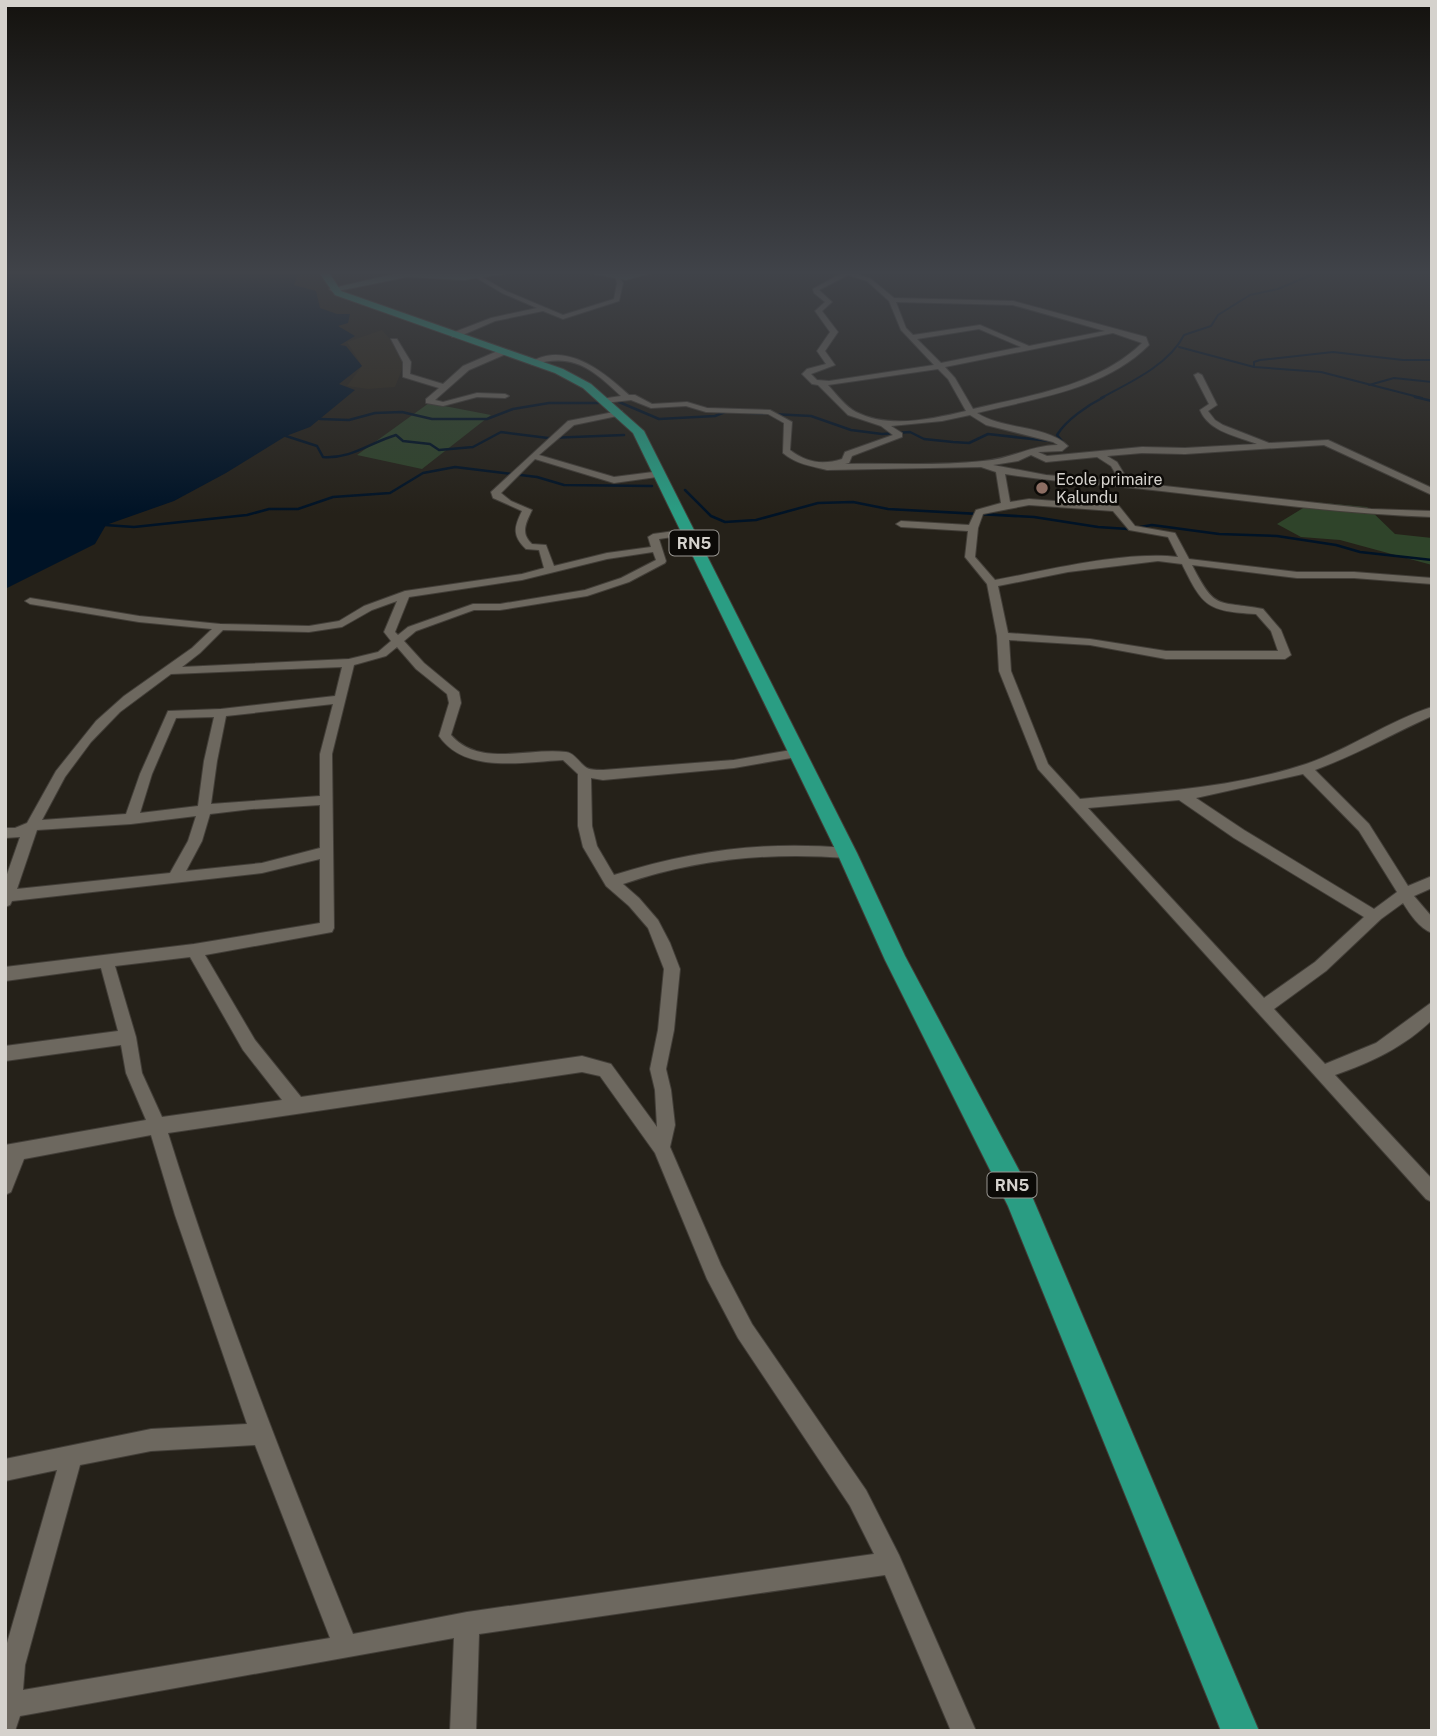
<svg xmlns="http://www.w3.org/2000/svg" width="1437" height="1736" font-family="'Public Sans',sans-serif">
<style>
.built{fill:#2e2719}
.green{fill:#2f442a}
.water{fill:#001326}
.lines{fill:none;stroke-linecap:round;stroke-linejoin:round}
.stream-far1{stroke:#001326;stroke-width:2}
.stream{stroke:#001326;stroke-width:2.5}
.street-casing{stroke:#423e38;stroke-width:2}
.secondary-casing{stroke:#423e38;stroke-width:2}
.highway-casing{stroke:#423e38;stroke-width:2}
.street{fill:#6d685f;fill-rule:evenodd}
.secondary{fill:#59786a;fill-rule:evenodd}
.highway{fill:#2a9d83;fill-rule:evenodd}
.education-dot{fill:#8d6e63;stroke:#0c0a07;stroke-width:2.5}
.labels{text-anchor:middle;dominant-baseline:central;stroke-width:5;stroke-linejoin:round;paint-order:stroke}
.far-poi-label{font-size:16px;fill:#d5d2cd;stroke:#0c0a07;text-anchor:start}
.shield{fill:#0c0a07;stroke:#999692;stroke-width:2}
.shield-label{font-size:16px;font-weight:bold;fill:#d5d2cd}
</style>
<rect width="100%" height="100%" fill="#252119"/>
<!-- built -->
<path class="built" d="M382,330l15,17 8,15 -10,25 -27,2 -21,-3 15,-20 -15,-24z"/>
<!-- green -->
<path class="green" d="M429,403l62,12 -69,54 -65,-14z
M1313,502l54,5 28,27 37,4v27l-92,-25 -39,-3 -24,-13z"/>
<!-- water -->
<path class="water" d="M5,271h294l-5,14 22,6 4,17 17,6h13l-2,9 -10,3 17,10 -15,9 6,1 16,20 -23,18 16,6 -45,37 -24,9 -60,37 -52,28 -68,24 -11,19 -90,45z"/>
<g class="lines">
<!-- stream-far1 -->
<path class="stream-far1" d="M1179,347l75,20 67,5 101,26
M1254,366v-4l6,-2 73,-8 70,8h29
M1369,385l25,-7 38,4
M1101,398c28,-15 68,-33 83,-63l27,-9 7,-11 32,-20 28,-6 42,-18"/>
<!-- stream -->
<path class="stream" d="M1415,397l17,4
M619,402l40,17 56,-3 10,-4
M750,413l61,3 40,14 31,4 28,-2 14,7 29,3 16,1 19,-9 71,8 3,-1 -5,-6c9,-15 31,-30 47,-38
M320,419l29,1 26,-7 27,-1 30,7h55l26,-10 36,-6h49
M286,436l31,10 6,11c29,2 46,-14 73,-22l7,6 27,3 9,6 34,-3 28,-15 47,6 76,-3
M685,490l26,26 14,6 31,-2 62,-17 35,-1 35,7 146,8 64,10 30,2 24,-4 67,9 58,2 59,9 24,7 72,8
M105,525l29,2 113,-12 22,-6h29l35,-12 57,-4 33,-20 32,-6 82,10 27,8 88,1"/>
<!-- street casing -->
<g class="street-casing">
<path id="street" d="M773,271h8l-3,2z
M840,271h9l22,8 23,19 119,3 133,36 3,8c-45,45 -113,53 -172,68 26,17 70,12 91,33l-6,5 -24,1 9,4 95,-9 43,1 72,-4c-20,-8 -48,-12 -57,-34l9,-6 -15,-29 4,-2 4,2 15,30 -9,6 7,9 8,5 46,18 59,-3 104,48v7l-108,-50 -139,9 -43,-1 -35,3 10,6 12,20 242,27 61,2v6c-88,-3 -175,-15 -262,-25 -55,-7 -110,-9 -165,-18l5,28 19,-3 90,7 16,20 40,7 14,26 108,13h57l78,6v6l-78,-6h-57l-105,-13c24,47 25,35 71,44l18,21 10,25 -6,4h-119l-76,-14 -81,-5 2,31 37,93 32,35c76,-7 153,-11 226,-35 44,-15 82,-43 126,-57v9c-40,18 -76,39 -117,54l54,54 39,62 24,-10v12l-18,8 18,21v16c-13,-5 -22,-19 -29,-30l-22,16 -55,52 -52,38 51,55 51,-21 56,-41v18c-28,27 -60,42 -97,55l97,104v23l-6,-3 -388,-430 -39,-98 -2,-35 -10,-52 -22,-27 3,-26 -67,-4 -5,-3 5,-3 68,4 7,-15 25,-7 -5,-31 -15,-5 -154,3c-16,-4 -31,-6 -44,-17l1,-30 -16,-9 -62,-2 -20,-6 -35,2 -20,-8 -27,3h-3v-4l20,-3c-29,-27 -48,-44 -88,-31l-4,-2c36,-23 74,8 100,32h6l17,9 35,-2 20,6 63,2 22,12 -2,28c17,13 33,15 52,9l3,-7 48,-17 -12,-9 -33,-11 -30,-30 -6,-1 -10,-10 5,-5 19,-5 -9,-13 13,-19 -15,-21 10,-9 -11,-9 -1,-4 29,-16zM848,275l19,6 22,20 12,29 33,35 -105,16 -12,-1 -6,-6 24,-9 -10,-14 13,-19 -16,-21 10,-9 -13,-12zM896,302l117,3 92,26 -76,15 -49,-21 -67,10 -7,-7zM979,329l42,18 -80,16 -24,-24zM1113,333l29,10c-44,43 -111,52 -169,66l-18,-31 -10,-11zM938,369l10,10 18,32c-34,8 -77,18 -110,1 -10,-5 -20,-18 -28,-27zM970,415l16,10 67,17 5,3c-26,0 -48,14 -75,16 -45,5 -92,2 -138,3l4,-1 3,-7 50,-19v-4l-11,-7 51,-5zM1031,455l15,7 51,-5 14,9 9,15 -74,-6 -53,-10 25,-4zM1029,505l84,6 16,19 39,7 10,20c-54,-6 -129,13 -183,23l-20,-23 3,-29 5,-14zM1158,561l24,3c21,43 25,47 74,50l15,17 7,20h-112l-76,-12 -82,-6 -10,-47 70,-14zM1303,774l56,57 38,61 -23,17 -130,-79 -48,-32zM1179,800l55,38 130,79 -49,45 -51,36 -176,-190z
M477,274l29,17 57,24 51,-16 3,-16 -2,-7h4l4,7 -4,18 -56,18 -20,-8 -48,10 -37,16h-6v-4l39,-15 46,-10 -35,-15 -27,-16z
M391,339h6l14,23 -1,12 33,10 20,-18 37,-16h6v4l-37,16 -34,30 8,2 34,-9 28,1 4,2 -4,2 -28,-1 -34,9 -17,-3v-4l13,-11 -36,-11v-15z
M619,411h3v4l-48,10 -35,30 75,22 47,-6 3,1v4l-50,7 -79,-24 -34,34 10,8 21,9c-6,13 -12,23 0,34l14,1 8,21 53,-13 44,-6 -3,-10 5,-3 36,-5 5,3 -2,2 -33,5 7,22 -1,2 -36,19 -42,14 -87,14h-26l-58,21 -12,10 20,22 35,29 2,11 -10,32c29,33 77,12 115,17 9,1 13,11 21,16 4,2 11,2 16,2l131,-10 63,-11 6,4 -6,4 -63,11 -131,12 -12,-2 1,48 5,20 17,29c80,-25 150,-34 233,-27l7,5 -7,5c-78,-6 -150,1 -224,26l16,14 19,22 12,23 10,26 -6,61 -8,39 5,21 4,35 -5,22 51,118 31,59 114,166 33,65 77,176h-25l-66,-156 -406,59 -3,97h-26l4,-93 -434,78 -5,15h-10v-81l52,-180 -52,11v-22l146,-30 96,-5 -72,-209 -24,-80 -127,24 -13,33 -6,3v-50l141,-25 -20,-47 -5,-28 -116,16v-15l113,-15 -17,-63 -96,13v-14l189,-23 126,-21v-64l-58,14 -250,28 -2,4 -5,2v-27l15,-43 -15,1v-10h10l12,-5 29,-52 40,-50 28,-25 68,-48 20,-19 -73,-7 -109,-18 -5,-3 5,-3 109,18 81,8 89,2 30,-5 25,-15 41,-15 117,-17 22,-6 -5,-18 -13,-1c-14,-13 -12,-22 -4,-38l-29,-13 -2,-6 77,-71zM653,552l3,8 -35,18 -36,12 -85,14h-27l-65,23 -10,8 -3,-3 14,-35 113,-17 85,-21zM397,601l-13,31 7,9 -13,11 -29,7 -167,8 18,-14 23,-23 86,2 33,-5 30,-17zM397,647l19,22 31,25 2,9 -10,33c26,38 84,26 124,24l15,14v52l5,21 23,39 23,20 19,22 16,41 -6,61 -8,39 5,21 2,37 -46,-63 -29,-8 -281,41 -46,-57 -50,-85 127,-23 2,-4 -2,-174 22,-89 32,-9zM342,667l-7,29 -114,13 -53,2 -28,63 -14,40 -84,6 23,-43 26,-35 29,-30 51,-38zM333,704l-13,50v42l-109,8 6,-43 9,-45zM214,717l-10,44 -6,45 -58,7 12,-39 24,-56zM320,805v43l-58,15 -76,8 16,-30 8,-27 42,-5zM196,816l-8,25 -18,32 -153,16 20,-59 94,-6zM190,957l53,93 39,50 -120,17 -20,-44 -6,-36 -21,-71zM582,1072l18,4 55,77 52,126 31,59 112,168 24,48 -407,58 -114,22c-67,-165 -132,-331 -185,-501zM255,1445l75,193 -307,52 2,-25 55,-200 71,-14z"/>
</g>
<!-- secondary casing -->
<g class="secondary-casing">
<path id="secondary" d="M407,271l57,3 59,-3 -59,9 -57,-3 -74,15 -4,-3z
M578,271l48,3 33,-3 -33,9z"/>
</g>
<!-- highway casing -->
<g class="highway-casing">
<path id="highway" d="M318,271h10l13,20 222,78 28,15 53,47 213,422 48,103 123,231 231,544h-38l-213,-525 -123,-246 -48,-107 -204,-420 -50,-45 -28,-15 -220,-78z"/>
</g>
<!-- street -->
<use href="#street" class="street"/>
<!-- secondary -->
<use href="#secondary" class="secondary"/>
<!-- highway -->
<use href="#highway" class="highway"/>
</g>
<!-- sky -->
<linearGradient id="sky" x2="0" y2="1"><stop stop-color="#14120e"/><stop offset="0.53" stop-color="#404349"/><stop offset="1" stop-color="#404349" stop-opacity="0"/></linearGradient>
<rect width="1437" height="514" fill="url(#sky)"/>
<!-- markers -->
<circle class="education-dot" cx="1042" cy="488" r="7"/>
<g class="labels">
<!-- far-poi labels -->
<g class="far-poi-label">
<text x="1056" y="479">Ecole primaire<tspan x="1056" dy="18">Kalundu</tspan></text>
</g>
<!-- shield labels -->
<g class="shield">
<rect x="669.5" y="530.5" width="49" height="25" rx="5"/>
<rect x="987.5" y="1172.5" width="49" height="25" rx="5"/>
</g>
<g class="shield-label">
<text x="694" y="543">RN5</text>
<text x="1012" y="1185">RN5</text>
</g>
</g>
<!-- border -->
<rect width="1437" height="1736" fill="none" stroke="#d5d2cd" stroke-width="14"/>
</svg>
